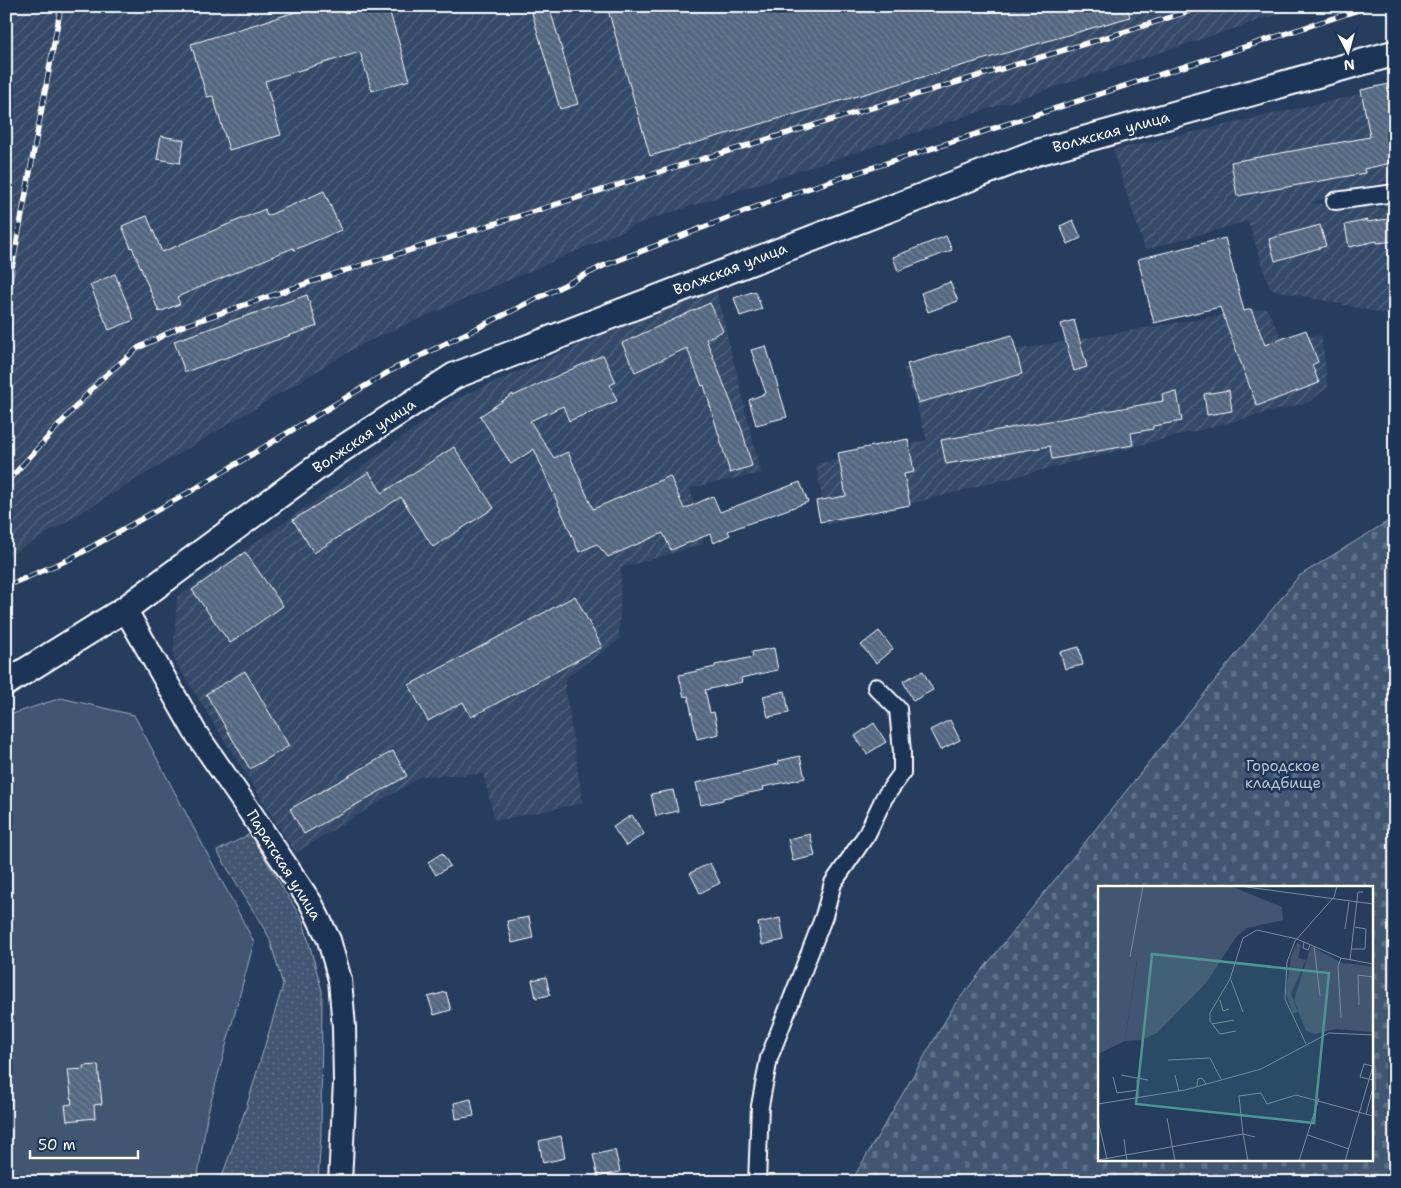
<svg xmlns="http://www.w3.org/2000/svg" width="1401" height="1188" font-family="'Shantell Sans',sans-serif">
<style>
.industrial{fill:url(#industrial-furrows)}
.grass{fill:url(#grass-dots);stroke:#a0aab8}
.cemetery{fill:url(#cemetery-stones);stroke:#a0aab8;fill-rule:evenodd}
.green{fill:#425672;stroke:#a0aab8}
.building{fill:url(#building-back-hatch);stroke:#fff}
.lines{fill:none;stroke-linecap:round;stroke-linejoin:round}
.street-casing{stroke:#fff;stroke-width:20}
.secondary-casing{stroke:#fff;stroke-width:26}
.primary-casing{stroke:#fff;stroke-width:29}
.street{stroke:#1d3557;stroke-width:16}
.secondary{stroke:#1d3557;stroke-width:22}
.primary{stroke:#1d3557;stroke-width:25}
.rail-casing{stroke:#fff;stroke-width:5.5}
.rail{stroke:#1d3557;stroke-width:4;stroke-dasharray:11;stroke-linecap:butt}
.labels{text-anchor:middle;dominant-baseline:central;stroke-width:5;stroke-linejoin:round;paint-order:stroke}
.street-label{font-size:15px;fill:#fff;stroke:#1d3557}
.park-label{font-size:15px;fill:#bdc4ce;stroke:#1d3557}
.inset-road{fill:none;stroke:#7d8b9e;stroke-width:1}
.view{fill:#4b9892;fill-opacity:0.15;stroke:#4b9892;stroke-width:2.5}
.inset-edge{fill:none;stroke:#fff;stroke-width:2.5}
</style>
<defs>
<pattern id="industrial-furrows" width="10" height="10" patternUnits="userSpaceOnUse" patternTransform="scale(1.25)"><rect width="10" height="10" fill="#344a68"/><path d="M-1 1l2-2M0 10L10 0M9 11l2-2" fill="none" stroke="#52657f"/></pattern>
<pattern id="grass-dots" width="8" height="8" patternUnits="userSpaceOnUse" patternTransform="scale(1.25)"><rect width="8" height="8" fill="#425672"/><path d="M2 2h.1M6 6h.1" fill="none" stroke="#5e6f87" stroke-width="1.8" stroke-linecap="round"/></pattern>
<pattern id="cemetery-stones" width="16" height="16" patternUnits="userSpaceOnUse" patternTransform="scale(1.25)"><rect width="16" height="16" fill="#425672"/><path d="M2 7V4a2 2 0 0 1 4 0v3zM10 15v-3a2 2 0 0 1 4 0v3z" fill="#5e6f87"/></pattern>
<pattern id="building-back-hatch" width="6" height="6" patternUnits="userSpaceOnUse" patternTransform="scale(1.25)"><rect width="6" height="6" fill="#556781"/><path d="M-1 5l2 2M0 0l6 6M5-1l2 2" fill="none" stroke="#6e7e94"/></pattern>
</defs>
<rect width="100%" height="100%" fill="#263d5e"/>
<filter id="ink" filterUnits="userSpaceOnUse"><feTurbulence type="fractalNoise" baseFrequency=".02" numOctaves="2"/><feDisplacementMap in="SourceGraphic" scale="10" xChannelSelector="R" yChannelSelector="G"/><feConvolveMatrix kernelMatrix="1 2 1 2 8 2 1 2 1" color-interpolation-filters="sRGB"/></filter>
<g filter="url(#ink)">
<!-- industrial -->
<path class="industrial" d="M6,6h1297l-658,215 -283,123 -356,214z
M1392,87l3,11v81l-85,24 85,6v107l-125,-27 -22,-68 -103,29 -32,-100z
M715,285l46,188 -71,15 14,56 -83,24 -2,72 -55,39 19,124 -88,18 -12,-47 -61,2 -127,77 -122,-195 4,-61 138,-96 138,-101z
M1266,308l18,34 37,-7 7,52 -19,15 -482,123 -11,-61 111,-24 -23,-72z"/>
<!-- grass -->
<path class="grass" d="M250,834l53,87 19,70 -1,144 -3,47h-98l27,-77 36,-120 -14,-48 -52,-86z"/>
<!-- cemetery -->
<path class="cemetery" d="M1395,517v665h-544l104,-178 344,-428zM1100,887h272v272h-272z"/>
<!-- green -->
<path class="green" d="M61,698l73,17 120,227 -47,174 -10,66h-191v-466z"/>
<!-- building -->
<path class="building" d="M315,6h73l22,74 -38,11 -12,-39 -95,29 16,54 -52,15 -16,-54 -6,1 -16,-53z
M530,6h19l29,98 -18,5z
M607,6h520l3,11 -480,139z
M1389,84l6,30v48l-31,7 1,4 -128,23 -6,-34 139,-25 -9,-47z
M161,136l23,4 -4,23 -23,-4z
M324,191l17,39 -47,20 -1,-2 -10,4 -106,45 3,7 -21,8 -27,-65 -1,1 -9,-22 25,-10 15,36 103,-43 2,7z
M1395,218v23l-18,2v-2l-28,6 -4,-22 22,-5v2z
M1073,220l8,18 -13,6 -8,-18z
M1320,225l6,21 -51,15 -6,-22z
M946,236l6,14 -54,21 -5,-14z
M1225,238l19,73 7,-2 14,36 41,-15 12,32 -6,3 7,18 -62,23 -37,-99 -66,16 -16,-64z
M115,274l19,46 -25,10 -19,-45z
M950,282l8,19 -30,11 -7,-19z
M755,291l7,18 -22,7 -6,-18z
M307,295l10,31 -132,46 -11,-31z
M710,303l13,28 -17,8 36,91 10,36 -22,7 -26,-88 -2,1 -15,-38 -52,24 -13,-29z
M1074,320l13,47 -13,4 -13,-47z
M1012,335l10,39 -104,29 -11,-39z
M766,346l21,71 -31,8 -7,-25 17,-7 -15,-43z
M603,355l13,27 -6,3 7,16 -48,20 -6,-15 -33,15 24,37 14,-6 25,57 77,-33 14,33 29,-13 7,16 80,-30 8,20 -80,29 2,4 -16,8 -4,-9 -39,16 -8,-17 -55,24 -11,-13 -18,8 -45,-103 -23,15 -31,-48 33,-22v2z
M1229,390l3,21 -25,4 -3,-21z
M1177,392l5,29 -29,5v3l-22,4 2,12 -81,14 -2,-13 -104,18 -5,-24 222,-39 -1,-7z
M908,439l6,33 -10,2 6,31 -90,17 -4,-21 30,-5 -8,-43z
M454,447l40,61 -61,39 -32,-50 -87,56 -21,-33 76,-48 13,21z
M245,552l38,54 -53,37 -38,-53z
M575,596l27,51 -131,70 -8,-15 -35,19 -19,-36z
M879,631l14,18 -17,14 -15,-18z
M1079,647l4,18 -18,4 -5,-17z
M774,648l4,22 -37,8 1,4 -37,8 5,23 4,-1 5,22 -22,5 -9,-43 -4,1 -5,-22 36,-8v-2l38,-8 -1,-5z
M245,671l44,75 -39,23 -44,-75z
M923,671l10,19 -20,11 -10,-20z
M785,691l4,22 -21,4 -5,-21z
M950,720l10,20 -20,10 -10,-20z
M874,723l12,19 -19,12 -12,-18z
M393,751l14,25 -103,58 -14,-25z
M800,756l5,22 -42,9 1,3 -41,8v2l-22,5 -5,-22 83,-19 -1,-3z
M673,790l5,21 -22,5 -5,-22z
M632,815l12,19 -18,12 -13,-19z
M810,834l5,22 -22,5 -5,-22z
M442,853l8,13 -14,9 -8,-13z
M710,863l10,20 -20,10 -10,-20z
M529,917l4,21 -21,5 -5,-22z
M780,918l4,22 -22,5 -4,-22z
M546,977l4,18 -14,3 -4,-18z
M446,992l5,18 -17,5 -6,-18z
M98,1065l4,39 -8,1 1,13 -28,3 -2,-16 7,-1 -4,-34 16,-1 -1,-3z
M471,1099l3,17 -18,3 -2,-16z
M561,1136l4,22 -22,5 -4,-22z
M615,1150l5,22 -22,5 -5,-22z"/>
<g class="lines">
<!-- street casing -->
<g class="street-casing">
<path id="street" d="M1335,201l60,-8
M757,1182l3,-76 9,-48 55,-142 9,-33 34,-49 17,-36 18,-25v-21l-4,-43 -22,-22"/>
</g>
<!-- secondary casing -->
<g class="secondary-casing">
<path id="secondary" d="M125,609l70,123 53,77 63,94 18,37 11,40 4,47 1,55 -5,100"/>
</g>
<!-- primary casing -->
<g class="primary-casing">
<path id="primary" d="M6,683l119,-74 214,-158 115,-75 581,-223 360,-100"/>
</g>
<!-- street -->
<use href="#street" class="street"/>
<!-- secondary -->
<use href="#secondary" class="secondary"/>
<!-- primary -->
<use href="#primary" class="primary"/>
<!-- rail casing -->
<g class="rail-casing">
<path id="rail" d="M6,300l55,-294
M6,483l94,-103 38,-32 42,-21 157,-54 335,-105 452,-136 81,-26
M6,586l64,-27 123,-69 197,-119 213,-105 182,-70 586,-190"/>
</g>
<!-- rail -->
<use href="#rail" class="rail"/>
</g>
</g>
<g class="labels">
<!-- street labels -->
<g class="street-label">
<text transform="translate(1111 132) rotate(-15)">Волжская улица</text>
<text transform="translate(730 269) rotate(-21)">Волжская улица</text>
<text transform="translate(364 436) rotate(-34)">Волжская улица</text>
<text transform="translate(284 865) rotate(58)">Паратская улица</text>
</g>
<!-- park labels -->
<g class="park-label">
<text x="1283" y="766">Городское<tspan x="1283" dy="17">кладбище</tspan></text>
</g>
</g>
<!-- overview -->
<g transform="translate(1098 886)">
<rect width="275" height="275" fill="#263d5e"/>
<path d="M199,57l4,2 -3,13 8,2 -15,34 7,18 -5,2 -7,-21 5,-36z" fill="#425672"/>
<path d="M0,69l39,6 -12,80 -27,13z" fill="#425672"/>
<path d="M0,0h132l52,21 1,13 -36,8 -11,9 -30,46 -49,50 -15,7 -17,1 12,-79 -39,-7z" fill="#425672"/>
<path d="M213,60l31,17 31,3v66l-37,-3 -21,5 -9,-3 -12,-31z" fill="#425672"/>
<path class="inset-road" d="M141,0l134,18M247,43l4,-27M206,56l-1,6 5,2 2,-5M216,60l6,50M254,63h13l1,-20 -11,-2M32,71l13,-71M243,72l-3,8 3,52M252,74l8,-68h5M133,94l12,32M122,114l3,11 6,-2M261,119l-1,-30 15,2M114,138l22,-4M138,145l-16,3 -10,-13v-8l20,-34 13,-41 14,-8 40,9 44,19 32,6M208,158l-21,-45 2,-37 8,-21 39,-44 3,-11M70,174l42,-2 11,21M275,180l-9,-2 -4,13 13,3M23,189l27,5M77,189l4,16M15,191l4,16 21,-3M39,194l1,18M99,200l1,-7 4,-1 4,6M0,218l87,-14 76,-21 68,-36 44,2M268,228l7,-26M69,232l8,43M0,234l9,39M210,249l41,14M157,251l-12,-3 -4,-38 22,-3 6,11 29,-9 77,21M26,253l3,22M0,274l145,-26 5,27M201,275l20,-63M247,275l28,-95"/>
<path class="view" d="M54,68l177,19 -15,150 -178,-19z"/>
<rect width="275" height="275" class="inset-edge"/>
</g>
<!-- margin -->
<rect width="1401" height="1188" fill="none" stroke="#1d3557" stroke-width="25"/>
<rect x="12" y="12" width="1376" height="1163" fill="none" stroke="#fff" stroke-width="2" filter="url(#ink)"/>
<!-- north arrow -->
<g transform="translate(1348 52) rotate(174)" stroke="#1d3557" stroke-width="4" paint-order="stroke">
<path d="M0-4L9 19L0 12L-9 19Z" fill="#ffffff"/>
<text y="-8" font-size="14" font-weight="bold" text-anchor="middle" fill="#ffffff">N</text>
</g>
<!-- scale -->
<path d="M30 1150v8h108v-8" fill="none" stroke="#ffffff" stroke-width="2.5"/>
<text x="38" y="1150" font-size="15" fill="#ffffff" stroke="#1d3557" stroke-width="4" paint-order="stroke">50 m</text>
</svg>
